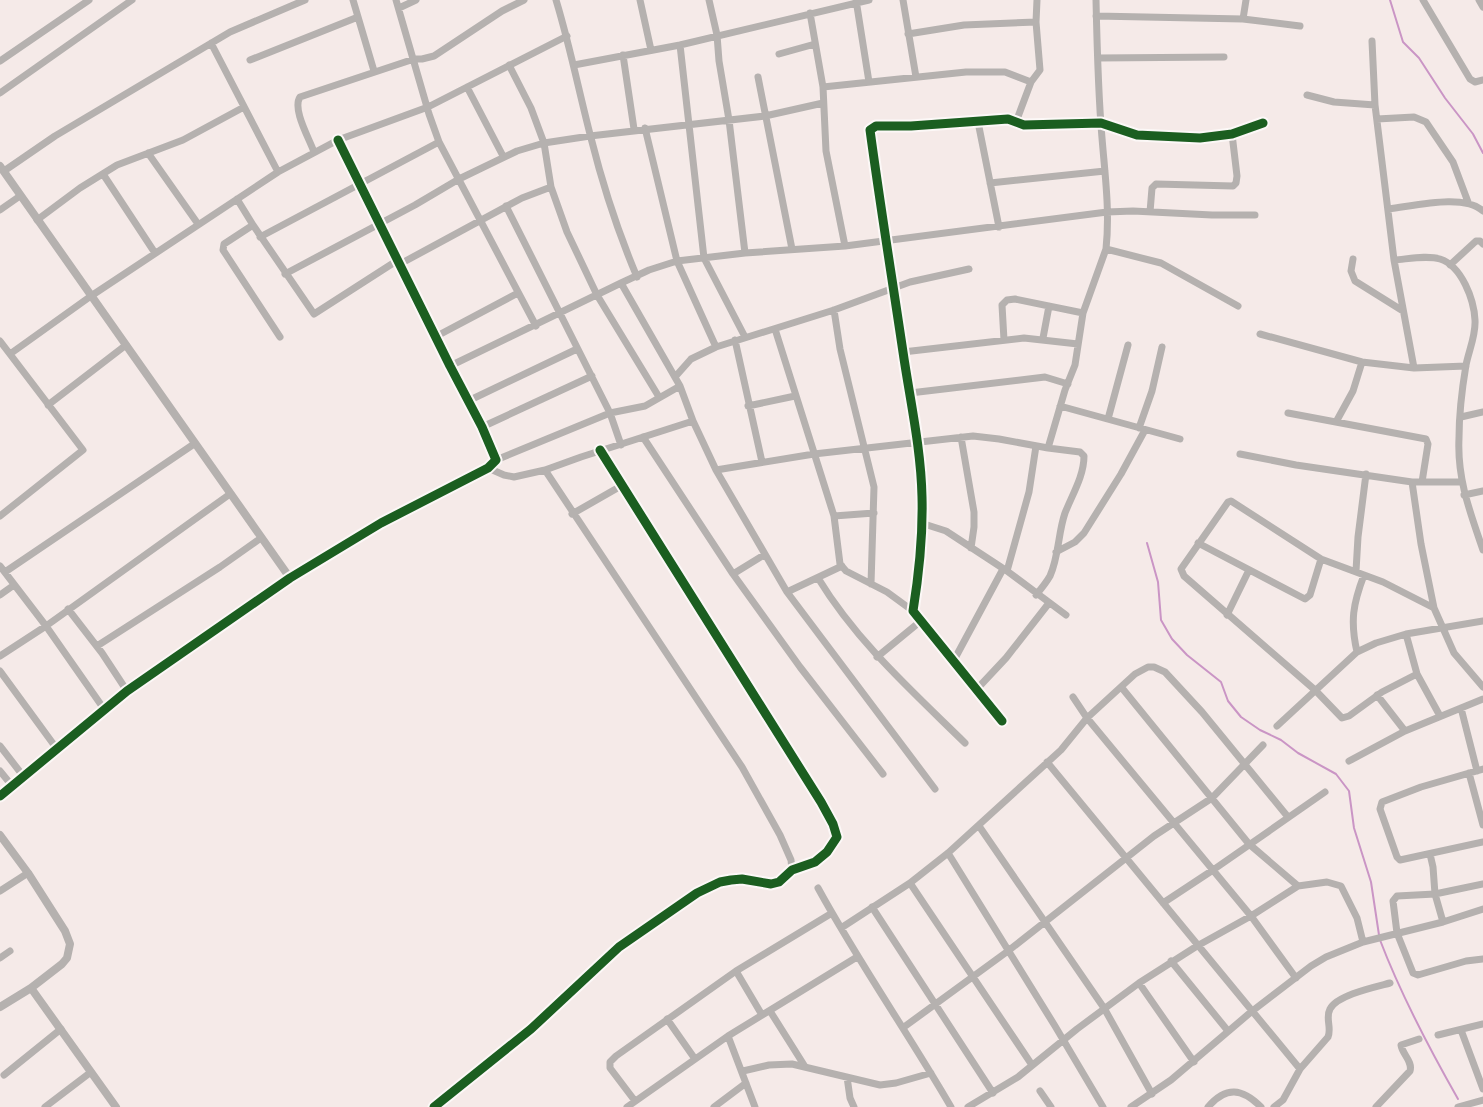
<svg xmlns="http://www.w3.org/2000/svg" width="1483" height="1107" font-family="Rubik,sans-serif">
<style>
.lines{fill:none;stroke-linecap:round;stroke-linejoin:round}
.stream{stroke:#ca95c5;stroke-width:2}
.minor{stroke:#b5b1af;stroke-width:7}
.tertiary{stroke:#b5b1af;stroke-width:8}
.cycleway-casing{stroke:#fcf8f7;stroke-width:13}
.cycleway{stroke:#1b5e20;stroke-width:9}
</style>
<rect width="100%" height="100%" fill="#f5eae8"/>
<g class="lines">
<!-- stream -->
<path class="stream" d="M1390,0l13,42 16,16 26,40 28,36 10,19
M1147,543l11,39 3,38 11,19 15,16 34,27 7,19 13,16 19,13 21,10 17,13 38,21 13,17 5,37 17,54 8,53
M1380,940c21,55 49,108 78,159"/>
<!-- minor -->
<path class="minor" d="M353,0l21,71
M396,0l33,114 10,28 97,184
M556,0c14,46 23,92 35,138 12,48 27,94 46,139
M640,0l11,50
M709,0l8,35 2,26 10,59 16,133
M856,0l13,82
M903,0l13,77
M1423,0l47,79 5,3 8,-2
M1479,0l4,7
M399,8l17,-8
M810,13l13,74 3,64 19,95
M1096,16l147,3 57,7
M1243,19l3,-19
M908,34l56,-9 72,-3 1,-22
M1372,41l3,64 19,155 20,108 52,-2
M211,43l67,129
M680,45l24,213 41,79
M779,54l36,-10
M623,55l11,74
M1098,58l126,-1
M250,60l108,-43
M0,61l89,-61
M509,65l22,43 13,35 7,44 16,45 30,63 62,102
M574,65l106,-20 189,-45
M758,77l34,172
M1031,82l9,-12 -4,-48
M467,87l36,69
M823,87l143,-15h39l26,10 -15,40
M0,93l132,-93
M1307,95l27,7 41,3
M1377,119l37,-2 12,5 27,40 15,40
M978,122l21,105
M645,128l32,133 39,86
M314,152c-5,-14 -22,-43 -14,-55l114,-38h8l12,-3 68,-45 22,-11
M148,153l50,71
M4,171l51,-35 175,-104 75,-32
M103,174l52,79
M990,183l115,-12
M237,199l16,26 61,89 84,-54
M506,206l104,207 11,32
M1389,209c25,-3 75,-16 94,2
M0,210l20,-14
M1150,212l2,-24 4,-4 77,2 3,-3 1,-7 -5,-42
M37,220l43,-32 37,-23 66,-25 61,-33
M253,225l-29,19 -1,6 57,87
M260,237l179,-95
M1106,249l55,14 77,43
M1353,259l-2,12 4,10 48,30
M1394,260c14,-1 33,-5 46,-1 22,7 34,41 35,61 1,15 -6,30 -9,45 -4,24 -7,50 -7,73 -2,41 11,74 24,112
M400,264l122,-66 29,-11
M1450,265l26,-24h4l3,3
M285,274l130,-69 44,-26 58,-28 27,-8 46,-7 175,-20 58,-13
M621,283l59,103 13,35 23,49 71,122 148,197
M834,310l6,39 34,138 -3,97
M775,329l59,187 6,48 6,7 41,21 26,19
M1260,334l102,28 52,6
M435,337l83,-44
M1043,338l6,-32
M735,340l27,122
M1004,340l-2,-35 5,-5 8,-1 68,14
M0,341l83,109 -83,66
M903,352l121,-14 54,6
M10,354l81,-58 187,-124 60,-32 90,-33 139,-71
M450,366l171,-83 28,-13 28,-9 68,-8 100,-7 262,-34 26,-1 79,4h43
M675,377l16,-18 25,-12 118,-37 76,-28 59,-13
M910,393l135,-16 23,7
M468,401l109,-52
M48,405l78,-60
M748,406l47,-10
M1060,406l120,33
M1288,413l138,26 2,5 -6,38
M1461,417l22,-5
M1108,419l20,-74
M1336,422l17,-31 9,-29
M482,427l110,-51
M1139,428l13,-37 10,-44
M643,437l90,137 67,93 83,107
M961,437l13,75v15l-3,21
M1240,454l56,11 116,17h50
M496,460l114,-47 35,-7 35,-20
M488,468l16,7 10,2 31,-7 36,-13 112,-36
M545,470l197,297 38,68 11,25 1,10
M716,470l98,-16 159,-18 26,3 49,9 17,-58 10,-25 8,-52 23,-64c4,-37 -1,-74 -4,-111 -4,-46 -5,-92 -6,-138
M1412,482l9,62 13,64
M1464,495l19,-4
M572,514l49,-28
M834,516l40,-3
M921,523l25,8 61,40 59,44
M1198,543l107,56 5,-4 11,-36
M1056,552l19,-10 9,-9 37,-59 24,-44
M0,566l46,60 58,83
M1007,571l22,-79 7,-46
M1356,571l2,-34 8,-63
M5,572l189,-128
M733,574l31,-19
M290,578l91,-55 107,-55 8,-8 -14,-33 -32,-61 -112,-226
M818,578c39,64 94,113 147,165
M787,592l55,-26
M0,595l14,-10
M1036,595c5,-6 10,-12 14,-19 9,-20 8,-43 15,-63 7,-18 19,-37 19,-57l-4,-4 -32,-4
M68,609l34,44 25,38
M1227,615l22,-45
M1406,634l11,40 23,42
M97,646l123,-79 41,-29
M1357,652c-7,-31 -4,-48 7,-77
M0,656l46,-30 184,-132
M877,657l45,-37
M953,662l50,-93
M0,671l57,78
M1417,674l-35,18 -33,24 -7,2 -27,-28 -131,-114 -3,-7 47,-67 3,-1 90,58 62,23 51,26 20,45 29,34
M1122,688l127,156 49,42
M976,690l30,-32 43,-55
M1377,695l28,36
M1073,697l14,21 164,198 45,62
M1461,708l16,63
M1002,721l-89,-110c6,-37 10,-76 9,-114 -1,-49 -12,-97 -19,-145 -11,-74 -23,-148 -33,-222l6,-4h35l97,-7 16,6 77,-2 36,12 63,3 32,-4 31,-11
M1277,726l80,-74 19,-9 30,-9 77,-13
M0,746l24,31
M1349,761l56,-30 78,-32
M1047,762l253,307
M1483,769l-62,18 -39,15 -2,7 17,48 3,3 83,-18
M0,771l13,16
M1469,773l14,52
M979,826l125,182 48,86
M948,853l107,173 48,81
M1430,854l3,13 2,27 8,28
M910,883l122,182
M1483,884l-48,10 -38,2 -4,5 4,32 16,40 5,2 48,-14 17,-2
M818,888c41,75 90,145 133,219
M0,891l28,-18
M1163,903l50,-33 112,-78
M872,907l121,186
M841,928l69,-45 38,-30 113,-103 26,-32 48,-44 13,-7h6l11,5 37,40 86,105
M0,958l10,-7
M1171,961l57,70
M736,971l26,44
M1139,983l55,79
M770,1011l34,54
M667,1019l28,40
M904,1027l104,-76 146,-115 58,-38 51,-53
M1461,1030l22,59
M1438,1035l45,-11
M728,1036l27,71
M743,1071l26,-6 23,-1 88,21 16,-2 35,-10
M4,1075l57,-46
M847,1077l3,21 4,9
M1040,1091l11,16
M635,1101l-25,-33v-6l6,-6 120,-85 96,-58
M45,1107l46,-35
M434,1107l97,-78 88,-82 78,-54 23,-11 11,-2 11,-1 29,5 8,-2 13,-12 23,-8 12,-10 10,-15 -4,-13 -12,-22 -221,-352
M627,1107l101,-71 129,-79
M714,1107l32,-24
M968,1107l50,-30 59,-48 62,-46 58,-37 54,-30 47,-30 29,-4 14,4 16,32 6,24
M1131,1107l40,-27 80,-68 60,-46 15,-9 37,-15 80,-20 40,-13
M1208,1107c18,-21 34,-19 53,0
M1274,1107l9,-7 17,-31 28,-32c4,-9 -3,-19 2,-28 7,-14 45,-22 60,-26
M1376,1107l34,-36c3,-10 -8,-17 -9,-26l18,-6
M1458,1107l25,-7"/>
<!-- tertiary -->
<path class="tertiary" d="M0,166l290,412 -163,113 -127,105
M0,835l28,38 37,58 5,13 -3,14 -5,6 -31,24 -31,19
M31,988l85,119"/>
<!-- cycleway casing -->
<g class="cycleway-casing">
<path id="cycleway" d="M1002,721l-89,-110c6,-37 10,-76 9,-114 -1,-49 -12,-97 -19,-145 -11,-74 -23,-148 -33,-222l6,-4h35l97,-7 16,6 77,-2 36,12 63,3 32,-4 31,-11
M0,796l127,-105 163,-113 91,-55 107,-55 8,-8 -14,-33 -32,-61 -112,-226
M434,1107l97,-78 88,-82 78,-54 23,-11 11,-2 11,-1 29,5 8,-2 13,-12 23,-8 12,-10 10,-15 -4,-13 -12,-22 -221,-352"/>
</g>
<!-- cycleway -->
<use href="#cycleway" class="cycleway"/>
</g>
</svg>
